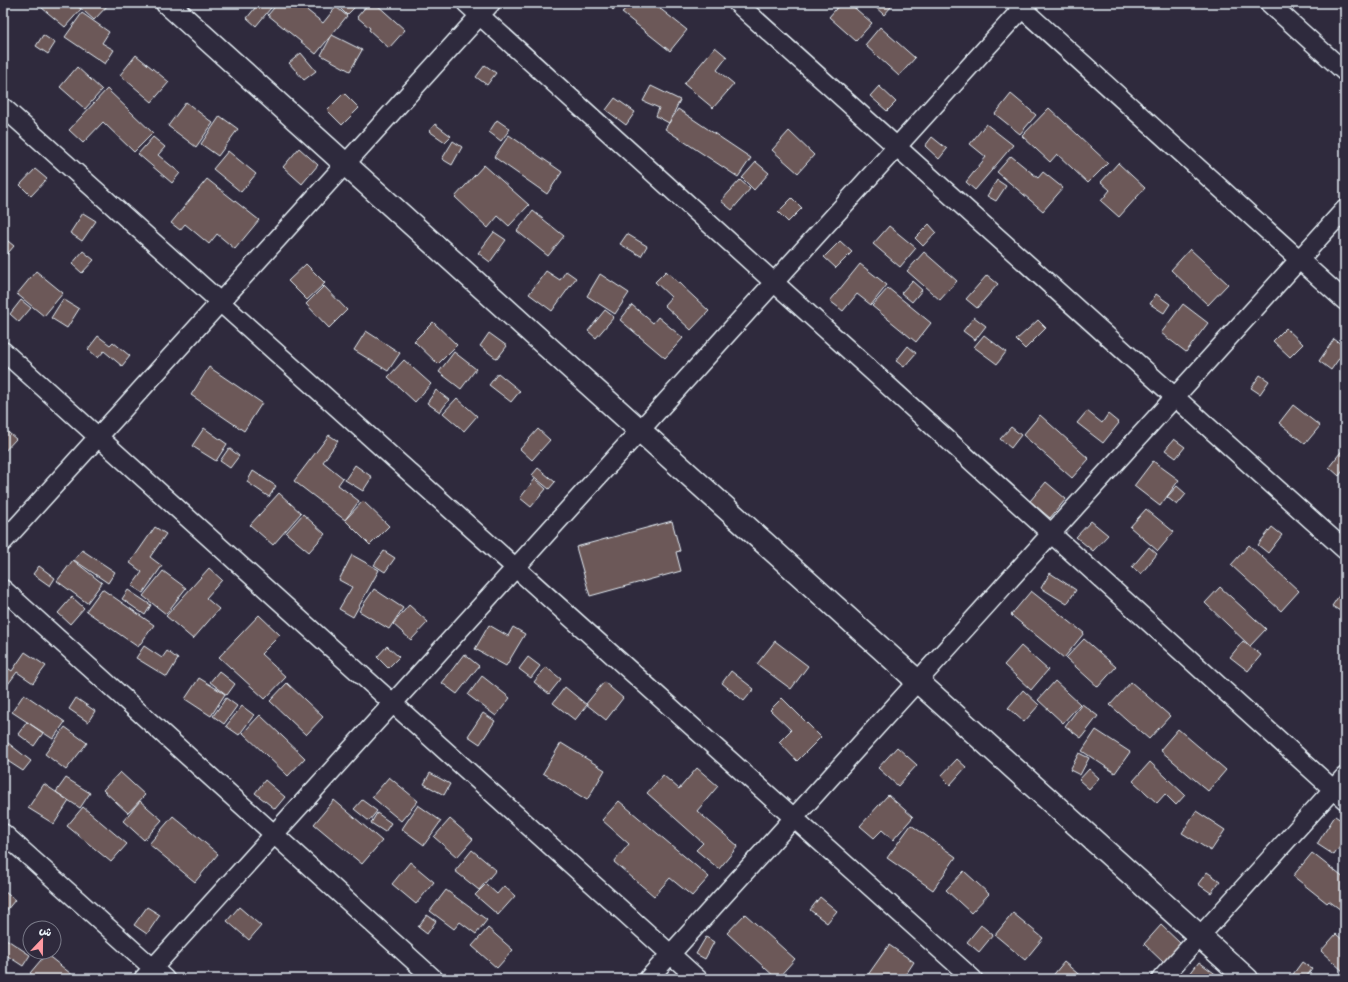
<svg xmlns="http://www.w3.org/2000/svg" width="1348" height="982" font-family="Mali,'Playpen Sans Arabic',sans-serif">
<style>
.building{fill:#6c5959;stroke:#e8f1f8}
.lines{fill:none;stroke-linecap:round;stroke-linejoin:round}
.minor-casing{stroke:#e8f1f8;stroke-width:21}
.tertiary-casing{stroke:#e8f1f8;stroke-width:25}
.minor{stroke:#2f2a3d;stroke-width:18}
.tertiary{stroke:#2f2a3d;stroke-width:22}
</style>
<rect width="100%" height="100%" fill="#2f2a3d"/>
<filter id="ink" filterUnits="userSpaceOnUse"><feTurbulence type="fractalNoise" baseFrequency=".025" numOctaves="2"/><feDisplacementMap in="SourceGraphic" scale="8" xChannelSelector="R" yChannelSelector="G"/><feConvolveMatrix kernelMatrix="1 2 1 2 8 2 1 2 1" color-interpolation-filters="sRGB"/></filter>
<g filter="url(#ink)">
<!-- building -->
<path class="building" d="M36,3h37l8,6 -16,18z
M79,3h31l-16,17 -17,-15z
M259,3h16l-19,23 -9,-8z
M278,3h20l25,20 13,-16 11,9 -31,38 -48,-39z
M335,3h24l-12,12z
M369,3h6l30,27 -16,18 -20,-18 1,-2 -13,-11z
M606,3h13l-6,7z
M629,3h24l34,27 -17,21 -48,-38z
M841,3h8l23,20 -16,18 -27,-24z
M871,3h15l5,4 -7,8z
M82,13l27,19 -7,11 12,7 -9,14 -40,-27z
M880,27l35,31 -16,18 -34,-31z
M43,35l12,8 -7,11 -12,-8z
M332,35l30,15 -12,21 -29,-16z
M715,47l12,10 -10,13 17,14 -21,24 -29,-24z
M301,53l15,18 -12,9 -15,-17z
M136,55l33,27 -17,20 -32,-27z
M485,65l11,8 -9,12 -11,-8z
M77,67l25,23 -17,19 -25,-22z
M651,86l29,14 -11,23 -13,-7 3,-8 -16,-7z
M879,86l17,16 -9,9 -17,-15z
M107,89l46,44 -19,19 -31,-30 -20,21 -14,-13z
M344,93l15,15 -17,17 -15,-15z
M1011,94l25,21 -16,19 -25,-20z
M615,98l20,14 -9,13 -20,-15z
M186,102l27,21 -17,24 -28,-21z
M1049,108l59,55 -20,20 -31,-29 -7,8 -28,-26z
M678,109l73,49 -13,19 -73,-48z
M220,116l18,13 -20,27 -17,-12z
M497,120l13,9 -9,12 -12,-9z
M435,124l16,12 -6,6 -16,-11z
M986,124l27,21 -38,45 -9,-8 20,-25 -16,-13z
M789,131l25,24 -16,18 -26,-23z
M509,135l53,37 -15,22 -53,-37z
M153,137l12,10 -7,8 22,18 -8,10 -34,-29z
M932,137l15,12 -8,10 -14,-13z
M453,141l9,6 -10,18 -10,-6z
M299,148l19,17 -16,19 -19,-17z
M228,151l28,23 -15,18 -28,-23z
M1011,156l27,22 5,-6 20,16 -20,23 -46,-39z
M756,162l13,11 -15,17 -12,-12z
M1118,163l27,25 -26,29 -18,-16 9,-11 -9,-8z
M484,165l45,40 -20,21 -11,-10 -10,12 -33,-31z
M35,169l12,10 -16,17 -11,-11z
M207,179l52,41 -24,29 -18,-15 -8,10 -24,-20 -5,6 -9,-7z
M740,180l10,9 -18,21 -11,-9z
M997,180l9,6 -10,15 -9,-5z
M792,198l10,10 -14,14 -10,-10z
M533,211l31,25 -16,20 -31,-25z
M83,213l13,8 -14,20 -12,-8z
M929,224l7,8 -13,14 -8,-8z
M889,226l27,22 -16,19 -27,-23z
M494,232l12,8 -16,22 -12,-9z
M627,234l20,12 -6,10 -21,-12z
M3,237l11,9 -11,13z
M840,241l12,11 -16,16 -12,-11z
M1190,249l38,35 -20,21 -37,-35z
M83,251l11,9 -12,13 -10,-9z
M924,252l33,29 -17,19 -33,-29z
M306,264l19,19 -18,17 -19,-19z
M860,264l27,21 -16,20 -14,-11 -14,17 -13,-10z
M36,271l27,22 -19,23 -27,-22z
M546,271l14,9 6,-9 10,7 -24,33 -23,-17z
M666,271l43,40 -18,19 -27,-25 7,-8 -16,-15z
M600,274l29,19 -14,21 -28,-18z
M987,275l11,9 -21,24 -11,-9z
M912,281l10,9 -10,12 -11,-9z
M324,286l23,24 -18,18 -23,-24z
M888,288l43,35 -15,19 -44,-36z
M1156,294l14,10 -6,9 -14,-9z
M63,299l16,10 -12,19 -16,-10z
M21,300l10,8 -12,14 -9,-8z
M1183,304l25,19 -22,29 -25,-19z
M632,305l21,18 5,-6 25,21 -18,20 -45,-38z
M605,310l9,7 -18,21 -8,-7z
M974,317l12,9 -11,14 -12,-9z
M1038,320l8,8 -21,21 -9,-9z
M433,322l24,23 -19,19 -24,-23z
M1286,328l17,16 -13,13 -17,-16z
M366,331l34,22 -12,18 -34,-21z
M489,333l18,13 -10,13 -17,-13z
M984,335l22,17 -9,12 -23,-17z
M98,336l12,9 3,-3 17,14 -8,10 -18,-15 -6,7 -10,-9z
M1334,339l11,8v3l-14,20 -12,-9z
M908,346l8,7 -12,14 -8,-6z
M454,352l22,17 -15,20 -22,-17z
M404,360l27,24 -16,18 -27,-25z
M209,367l53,36 -18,28 -53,-36z
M498,373l22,18 -9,11 -22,-17z
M1260,375l9,6 -9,13 -9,-6z
M436,390l13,10 -9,12 -13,-9z
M457,398l20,18 -13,15 -21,-18z
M1293,405l27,21 -15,18 -26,-21z
M1087,411l15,12 6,-9 11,9 -16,20 -26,-20z
M1040,415l49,44 -17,19 -49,-43z
M1011,427l10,8 -10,13 -11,-9z
M3,428l13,11 -13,14z
M204,428l23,16 -11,17 -24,-15z
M538,429l12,11 -18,20 -12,-11z
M329,435l9,6 -15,21 20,16 -5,7 21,16 -14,19 -51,-39z
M1174,439l11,8 -9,11 -11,-8z
M229,448l10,8 -9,12 -10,-7z
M1344,448l1,1v19l-6,8 -10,-9z
M1153,461l26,19 -19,26 -26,-20z
M355,465l17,12 -9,14 -18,-11z
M538,468l17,14 -6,7 -17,-14z
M253,471l23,15 -7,11 -22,-15z
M535,479l11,10 -15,18 -11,-9z
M1046,482l20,17 -16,19 -20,-17z
M1177,486l9,8 -9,11 -10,-8z
M279,493l22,20 -28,32 -23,-20z
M363,501l26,25 -19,19 -25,-25z
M1146,509l28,23 -16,19 -28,-24z
M303,514l22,20 -16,18 -23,-19z
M672,521l8,30 -4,1 5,19 -91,25 -14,-49z
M1091,521l17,14 -15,16 -17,-14z
M155,527l11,7 -16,23 12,9 -19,27 -11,-7 10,-14 -12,-9z
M1272,527l10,8 -14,18 -10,-8z
M1249,545l50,46 -18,20 -50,-46z
M1149,547l8,7 -16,20 -9,-7z
M82,550l33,22 -7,11 -34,-23z
M384,551l11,7 -10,14 -11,-7z
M352,555l27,15 -26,47 -14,-8 13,-22 -13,-7z
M73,560l29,23 -15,20 -30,-22z
M39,566l16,12 -5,8 -17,-12z
M209,568l13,12 -16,18 13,11 -26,30 -27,-23z
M163,571l23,17 -20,26 -23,-18z
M1050,573l26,17 -9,14 -26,-16z
M1220,587l46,42 -16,17 -45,-43z
M102,589l52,36 -16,22 -52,-36z
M374,589l29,19 -14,21 -30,-18z
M128,590l23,15 -6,10 -23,-16z
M1031,591l53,42 -20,25 -53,-43z
M1340,594l5,3v17l-13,-8z
M72,597l12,11 -14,16 -12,-11z
M409,605l19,17 -17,18 -18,-16z
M259,615l21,20 -19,19 25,23 -21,22 -46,-42z
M489,625l19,11 5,-9 12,7 -19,32 -31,-17z
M1084,639l32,28 -18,20 -32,-29z
M775,641l33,25 -17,23 -34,-25z
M1243,641l18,14 -13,16 -18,-14z
M144,646l18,12 5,-7 11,8 -11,18 -31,-19z
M387,646l12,11 -11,11 -11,-11z
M1021,646l27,24 -17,20 -27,-25z
M25,652l21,14 -13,17 -16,-11 -14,19v-26l9,6z
M464,654l15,12 -22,28 -15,-11z
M528,657l12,9 -9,12 -12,-9z
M546,667l15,12 -12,15 -15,-12z
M219,671l16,13 -8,11 -17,-13z
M731,671l23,18 -10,12 -22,-18z
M482,676l28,22 -14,18 -28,-21z
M199,678l26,16 -14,22 -26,-17z
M1055,681l25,23 -17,19 -25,-23z
M604,682l19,16 -17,22 -20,-16z
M1131,682l39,34 -21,23 -39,-34z
M287,683l36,34 -17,18 -36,-34z
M565,687l22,18 -12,15 -22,-17z
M1023,690l16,15 -15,17 -16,-14z
M24,694l41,28 -12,17 -41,-27z
M76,698l19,13 -7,11 -19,-13z
M226,698l11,8 -13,18 -11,-8z
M782,698l39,39 -24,24 -18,-19 12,-12 -21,-20z
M1082,704l16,12 -17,22 -16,-12z
M242,706l12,9 -15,20 -13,-9z
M483,713l12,8 -15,23 -12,-8z
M260,715l45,43 -17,18 -45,-43z
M27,722l16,11 -9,13 -16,-12z
M65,727l22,16 -21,27 -21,-16z
M1178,729l48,41 -18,21 -48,-41z
M1096,730l34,22 -15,21 -33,-22z
M3,739l28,22 -8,10 -20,-13z
M561,743l44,27 -18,30 -44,-27z
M897,747l20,18 -19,21 -20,-18z
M1079,753l10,5 -9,17 -10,-5z
M957,759l9,8 -16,18 -9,-9z
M1150,762l35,33 -9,10 -11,-11 -8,9 -24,-22z
M697,768l21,18 -21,25 41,35 -19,23 -23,-19 7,-7 -56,-50 16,-18 16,14z
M1089,769l10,9 -10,11 -10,-9z
M120,772l25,23 -17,18 -25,-23z
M430,773l20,11 -6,11 -20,-11z
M389,777l29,24 -17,20 -29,-24z
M66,778l24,15 -10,15 -24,-16z
M265,780l20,17 -10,12 -20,-16z
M44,784l25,17 -15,23 -26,-16z
M888,795l25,22 -20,23 -11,-10 -8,8 -14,-12z
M334,800l48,41 -20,23 -48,-40z
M362,800l15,11 -8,10 -15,-12z
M140,801l22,19 -18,20 -21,-19z
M619,801l90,76 -17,19 -22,-18 -16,18 -40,-34 15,-18 -27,-24z
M418,805l23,16 -17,24 -22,-16z
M83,807l44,37 -16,18 -44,-36z
M1196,811l29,19 -14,21 -29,-18z
M377,813l14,10 -6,9 -14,-9z
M173,816l45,38 -23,28 -46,-38z
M1335,816l10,7v16l-11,16 -17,-11z
M450,819l23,20 -16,18 -23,-20z
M911,825l45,32 -23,33 -46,-32z
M472,850l24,20 -17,20 -24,-19z
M1312,853l33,26v34l-16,-12 -2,2 -34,-27z
M410,862l24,20 -18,22 -24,-20z
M964,871l25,23 -18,19 -25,-23z
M1207,872l13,9 -9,12 -13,-9z
M486,884l11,10 7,-8 11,10 -17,19 -23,-20z
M446,890l41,30 -11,14 -16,-12 -6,7 -24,-18z
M5,892l10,8 -9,11 -3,-2v-14z
M820,897l17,14 -10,12 -17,-13z
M147,907l13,8 -13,19 -13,-9z
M239,907l22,19 -12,14 -22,-19z
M1013,913l30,25 -18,22 -30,-25z
M745,914l50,45 -18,20 -50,-46z
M427,915l9,6 -9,13 -9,-7z
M981,925l12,10 -14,17 -12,-10z
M1161,925l20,19 -17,19 -20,-19z
M488,928l25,22 -16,18 -25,-22z
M1336,934l9,8v31l-24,-22z
M3,937l27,18 -7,11 -20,-13z
M706,937l8,5 -9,17 -9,-5z
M889,945l25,17 -11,17h-38z
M46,954l29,23 -2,2h-35l-8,-6z
M1064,962l20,17h-34z
M1199,962l22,16 -1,1h-16l-4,-3 -2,3h-12z
M1302,962l10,7 -7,10h-11l-3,-2z
M1094,973l9,6h-13z"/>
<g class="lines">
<!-- minor casing -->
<g class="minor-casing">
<path id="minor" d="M466,3l879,797
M737,3l608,547
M1016,3l329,298
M1269,3l76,69
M3,107l970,872
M3,351l695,628
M3,542l488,-539
M3,589l431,390
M3,833l162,146
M143,979l884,-976
M648,979l697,-770
M1161,979l184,-203"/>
</g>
<!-- tertiary casing -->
<g class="tertiary-casing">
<path id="tertiary" d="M167,3l1080,976"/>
</g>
<!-- minor -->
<use href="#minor" class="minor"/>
<!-- tertiary -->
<use href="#tertiary" class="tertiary"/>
</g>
</g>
<!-- margin -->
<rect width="1348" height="982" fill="none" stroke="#2f2a3d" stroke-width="16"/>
<rect x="8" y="8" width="1332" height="966" fill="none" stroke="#e8f1f8" stroke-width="1.5" filter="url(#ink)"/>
<!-- north arrow -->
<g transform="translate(42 940) rotate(22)"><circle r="19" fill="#2f2a3d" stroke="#797a88"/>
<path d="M0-3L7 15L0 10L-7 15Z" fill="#ff9aa2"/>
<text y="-6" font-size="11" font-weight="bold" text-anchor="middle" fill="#e8f1f8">ش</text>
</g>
</svg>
